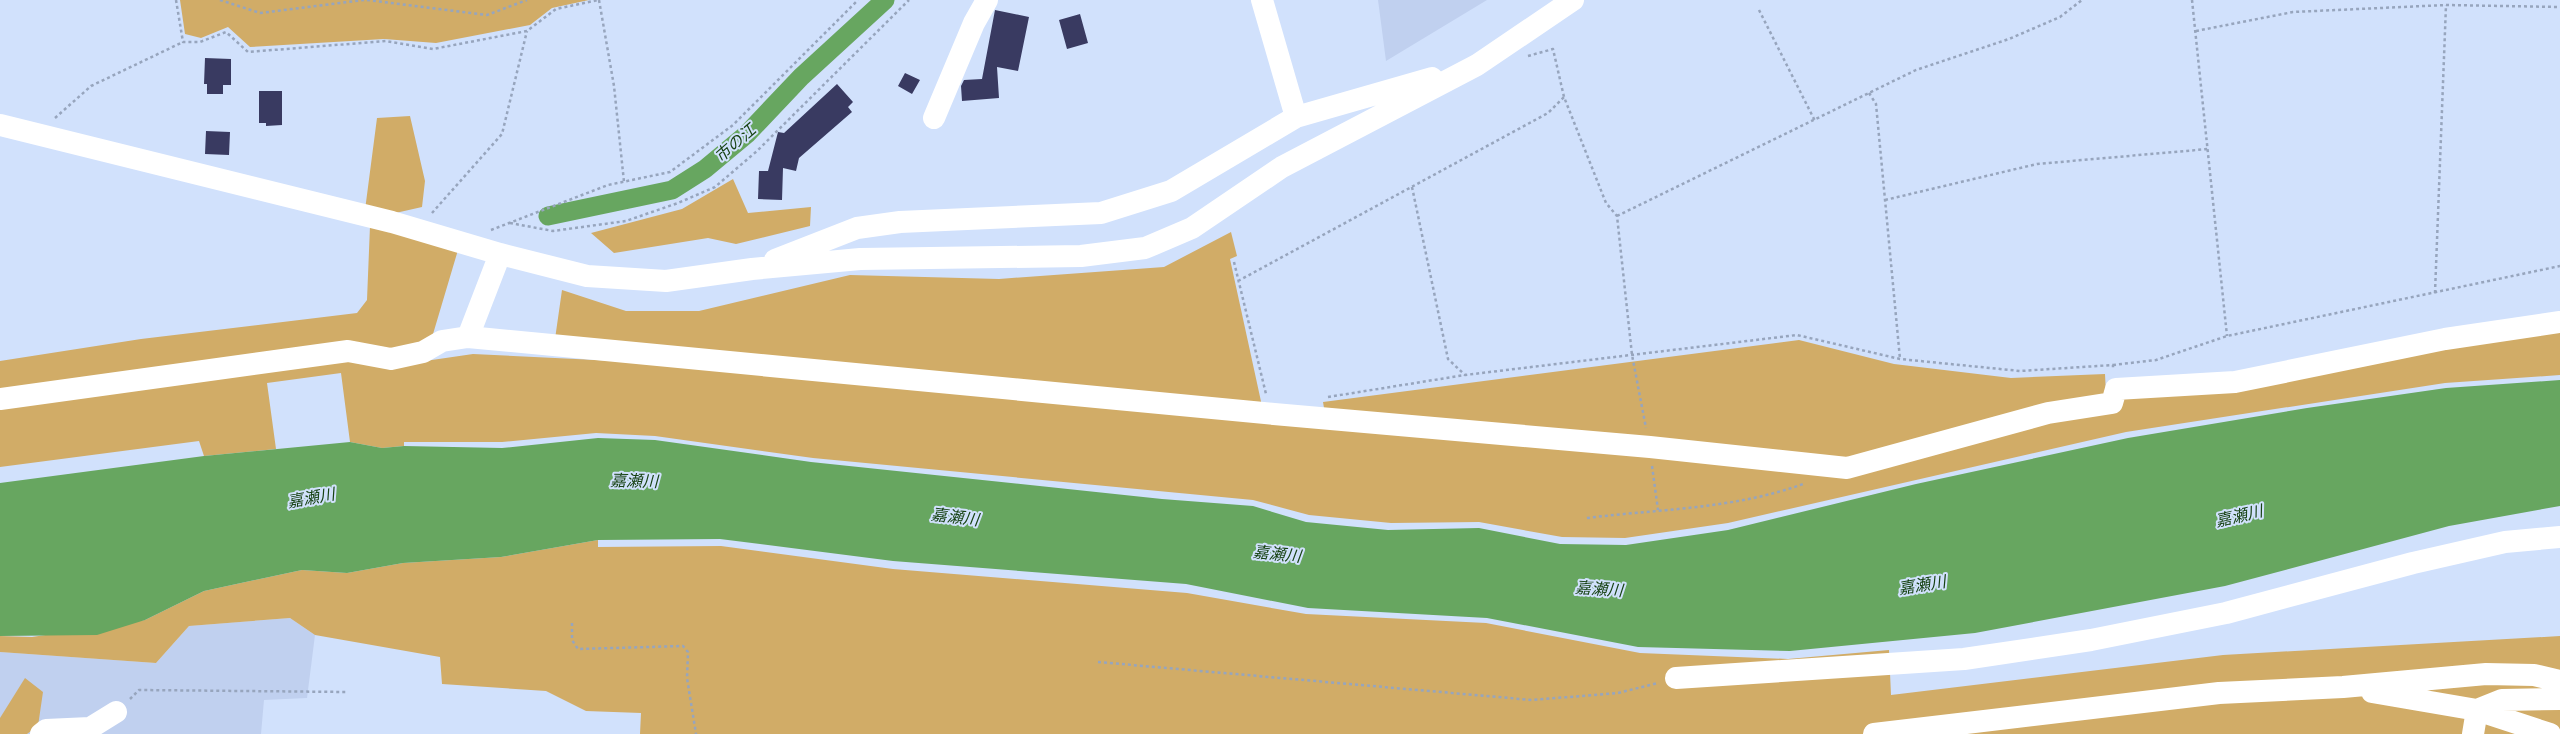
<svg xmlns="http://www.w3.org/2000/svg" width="2560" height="734" font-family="Jost,'Noto Sans JP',sans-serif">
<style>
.built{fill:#c0d0ef}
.green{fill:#d1ac67}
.water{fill:#67a660}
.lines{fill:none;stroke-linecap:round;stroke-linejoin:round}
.canal{stroke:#67a660;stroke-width:19}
.building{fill:#393a61}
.path{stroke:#97a5bd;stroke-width:2.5;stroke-dasharray:3 3;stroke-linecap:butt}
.minor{stroke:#fff;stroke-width:22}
.labels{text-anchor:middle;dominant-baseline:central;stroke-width:4;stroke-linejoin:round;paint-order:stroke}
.water-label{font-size:16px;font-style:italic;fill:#174213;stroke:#d1e1fc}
</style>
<rect width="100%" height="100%" fill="#d1e1fc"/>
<!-- built -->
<path class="built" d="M1378,0h109l-101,61z
M290,618l25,17 -8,63 -43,2 -3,34h-234l11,-8 -38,-8v-66l156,11 33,-37z"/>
<!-- green -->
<path class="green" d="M180,0h409l-37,8 -22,17 -94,18 -52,-4 -134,8 -22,-20 -27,11 -16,-4z
M410,116l15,65 -3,26 -31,7 -26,-4 12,-92z
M733,179l15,34 63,-6 -1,19 -74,18 -28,-6 -94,15 -23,-20 91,-24z
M370,226l88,24 -33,111 48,-7 165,8 687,52 -2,-12 476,-62 95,24 117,14 94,-4 1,21 454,-67v47l-115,8 -319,49 -398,91 -103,15 -63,-1 -83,-15 -88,1 -82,-8 -56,-15 -440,-42 -158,-22 -59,-3 -94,9h-98v4l-22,2 -32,-6 -9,-69 -74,10 9,66 -72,7 -5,-15 -199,26v-106l141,-22 216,-26 10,-13z
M1231,232l6,24 -7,3 32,147 -707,-67 7,-49 64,21h73l151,-36 149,4 165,-12z
M598,540v7l123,-1 172,23 294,24 119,21 180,9 154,30 148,6 101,-9 2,45 332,-40 337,-19v98h-1920l1,-21 -55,-2 -40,-20 -104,-7 -2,-27 -125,-22 -25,-17 -101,8 -33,37 -156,-11v-16l32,1 113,-17 59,-29 98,-21 45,3 56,-10 98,-6z
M25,678l18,14 -5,34 -11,8h-27v-16z"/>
<!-- water -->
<path class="water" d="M2560,380v126l-111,20 -224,60 -250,47 -185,18 -152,-4 -151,-29 -179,-10 -122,-24 -293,-23 -173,-22 -122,1 -97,17 -98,6 -56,10 -45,-3 -98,21 -59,29 -48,15 -97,1v-153l204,-27 146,-14 32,6 22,-2 98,2 96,-10 57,2 156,22 351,37 91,7 53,16 82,8 91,-2 81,16 66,1 102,-15 188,-46 212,-46 179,-30 139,-20z"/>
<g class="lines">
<!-- canal -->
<path class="canal" d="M548,216l124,-26 33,-21 42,-35 54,-57 84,-77"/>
</g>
<!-- building -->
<path class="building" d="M995,10l34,7 -11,54 -21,-4 2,31 -37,3 -1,-15 3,-6 18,-1z
M1080,14l8,29 -21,6 -8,-29z
M205,58l26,1v26h-8v9h-16v-10h-3z
M905,73l15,7 -8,14 -14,-8z
M837,84l16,18 -5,5 4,5 -53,46 -3,13 -13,-3 -1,32 -24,-1 1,-28h9l10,-39 6,1z
M259,91h23v34l-16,1v-3h-7z
M206,131l24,1 -1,23 -24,-1z"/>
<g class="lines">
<!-- path -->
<path class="path" d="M176,0l7,42h17l26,-10 22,20 138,-11 47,8 94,-18 29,-22 42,-9
M220,0l40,13 104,-13
M367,0l120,15 40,-15
M599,0l15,86 10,96
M2192,0l35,336
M1759,10l56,111
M2196,31l97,-19 153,-7 114,2
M1528,56l25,-7 11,48 42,106 11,13 15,139 14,73
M1869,93l7,11 24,255
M55,118l36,-32 92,-44
M1412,187l36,172 17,16
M1885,200l152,-36 171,-15
M432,213l70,-79 25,-103
M1617,216l299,-146 93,-31 51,-22 22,-17
M510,223l43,8 73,-10 52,-18 37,-16 42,-36 152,-151
M491,230l117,-45 62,-13 63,-47 125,-125
M1234,262l32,132
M1238,281l310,-168 16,-16
M2435,293l11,-288
M2113,365l43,-5 71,-24 333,-70
M1328,397l137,-22 332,-40 103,24 120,12 93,-6v4
M1652,466l6,44
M1587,518c72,-9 148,-9 216,-34
M572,623v17l6,9 105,-3 5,6 -1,26 9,56
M1098,662l434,38 86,-7 40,-10
M130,699l9,-9 209,2"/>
<!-- minor -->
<path class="minor" d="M1262,0l34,117 136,-39
M934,118l40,-95 13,-23
M0,125l392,97 108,32 87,22 79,5 86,-12 108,-10 221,-3 64,-8 47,-20 90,-61 195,-102 96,-65
M775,260l82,-32 43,-6 201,-9 70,-22 125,-74
M468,337l806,77 376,33 197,21 201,-55 64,-10 4,-14 119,-7 210,-43 115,-17
M0,399l348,-48 43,8 32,-7 19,-11 26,-4 32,-83
M1676,678l288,-19 127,-19 135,-27 187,-50 92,-21 55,-5
M2372,692l105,18 73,24
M2477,710l25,-10 58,-1
M41,734l5,-4 44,-2 26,-16
M1874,734l345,-41 124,-6 143,-13 48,1 26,6
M2473,734l4,-24"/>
</g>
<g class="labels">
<!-- water labels -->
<g class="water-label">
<text transform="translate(735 143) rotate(-41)">市の江</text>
<text transform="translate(634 481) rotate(1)">嘉瀬川</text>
<text transform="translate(311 498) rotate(-10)">嘉瀬川</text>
<text transform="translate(2239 516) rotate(-13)">嘉瀬川</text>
<text transform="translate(955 517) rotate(7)">嘉瀬川</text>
<text transform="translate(1277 554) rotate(6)">嘉瀬川</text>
<text transform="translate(1922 585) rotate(-9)">嘉瀬川</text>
<text transform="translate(1599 589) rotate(4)">嘉瀬川</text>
</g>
</g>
</svg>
